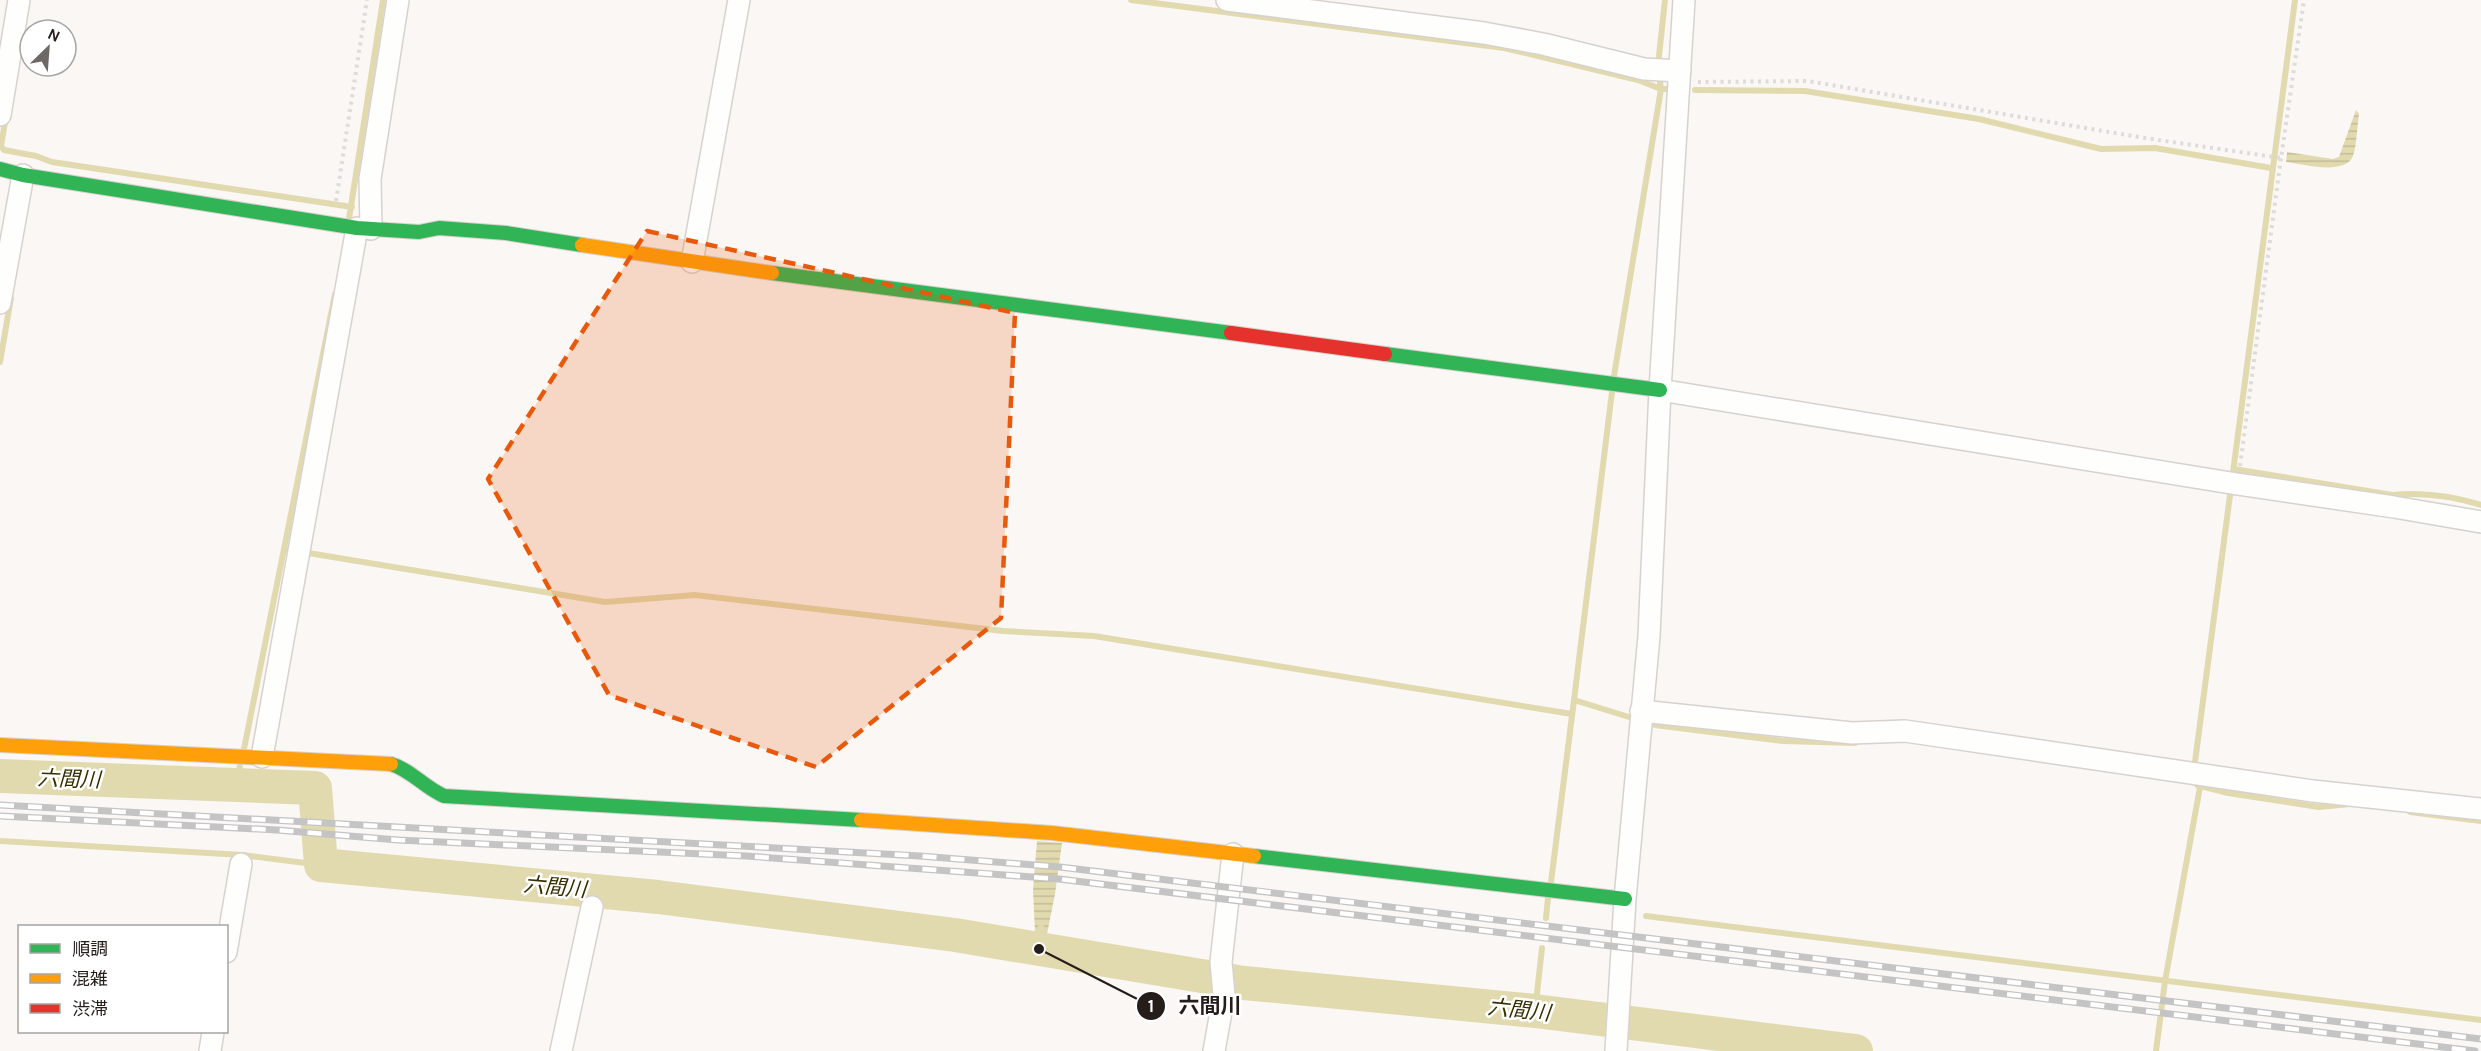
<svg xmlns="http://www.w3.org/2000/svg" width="2481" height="1051" font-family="Karla,'Noto Sans JP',sans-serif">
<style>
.water{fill:url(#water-rules)}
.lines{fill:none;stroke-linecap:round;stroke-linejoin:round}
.stream{stroke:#e2daaf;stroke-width:6}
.river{stroke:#e2daaf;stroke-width:34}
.street-casing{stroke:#d8d2ce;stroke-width:24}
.fast-casing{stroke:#d8d2ce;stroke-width:16}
.slow-casing{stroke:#d8d2ce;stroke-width:16}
.jam-casing{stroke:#d8d2ce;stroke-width:16}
.path{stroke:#dddcdb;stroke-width:4;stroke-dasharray:3 4.5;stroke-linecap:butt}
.street{stroke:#fefefd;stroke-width:21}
.fast{stroke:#30b455;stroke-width:14}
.slow{stroke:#ff9f0a;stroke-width:14}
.jam{stroke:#e5322d;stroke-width:14}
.rail-casing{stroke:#c5c4c4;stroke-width:7}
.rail{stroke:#fff;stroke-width:4.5;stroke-dasharray:14;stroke-linecap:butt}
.marked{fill:#e8590c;fill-opacity:0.2;stroke:#e8590c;stroke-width:4.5;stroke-dasharray:12 8;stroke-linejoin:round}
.labels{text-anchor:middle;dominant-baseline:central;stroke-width:5;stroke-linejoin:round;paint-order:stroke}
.water-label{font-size:21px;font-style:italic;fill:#372f00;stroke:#fff}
.leader{fill:none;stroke:#241d19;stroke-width:2}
.callout-dot{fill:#241d19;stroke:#fff;stroke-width:2}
.mark-label{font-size:18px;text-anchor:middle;font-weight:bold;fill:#fff}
.callout-label{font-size:21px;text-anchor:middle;font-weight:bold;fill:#241d19;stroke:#fff;stroke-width:5;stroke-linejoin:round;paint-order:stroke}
</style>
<defs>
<pattern id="water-rules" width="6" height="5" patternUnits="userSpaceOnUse" patternTransform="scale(1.5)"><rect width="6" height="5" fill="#e2daaf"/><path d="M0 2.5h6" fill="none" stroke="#c2bb96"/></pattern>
</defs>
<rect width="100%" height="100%" fill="#faf7f4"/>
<!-- water -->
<path class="water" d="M2356,110l3,4c-2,13 -2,30 -6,42 -8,20 -50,8 -67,6l1,-10 46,7 6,-2z
M1037,841l25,2 -7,51 -8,40 -12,-2 -2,-42z"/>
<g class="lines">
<!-- stream -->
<path class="stream" d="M1131,0l373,48 134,32 23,9h6
M1658,65l7,-65
M1695,90l110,1 174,28 122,30 54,-1 116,20
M6,116l-5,30 3,4 32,6 16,6 300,45
M349,219l34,-219
M0,362l11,-64
M1614,376l47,-287 -2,-14
M2234,469l158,26c31,-3 60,1 89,10
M284,549l51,-255
M1574,700l38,-308
M1655,725l128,16 72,2
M244,749l40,-200 321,53 90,-7 308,36 91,5 478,78
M2197,769l-2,-7 100,-762
M2197,785l31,8 91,14 31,-3
M236,787l4,-22
M2410,812l71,9
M0,841l243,14 78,10
M1551,882l23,-182 55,17
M1646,916l835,104
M1546,918l2,-20
M1039,949l2,-22
M1535,1011l7,-63
M2156,1051l9,-70 35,-194 -1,-8"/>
<!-- river -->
<path class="river" d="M0,776l315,12 6,77 337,32 297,38 289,48 291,28 321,40"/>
<!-- street casing -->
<g class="street-casing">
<path id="street" d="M1227,0l257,33 59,11 101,25 36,2
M0,115l19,-115
M371,229l-1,-50 28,-179
M692,262l47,-262
M0,303l23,-128
M1660,390l577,94 157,23 87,15
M1641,711l211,22 53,-2 408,60 168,18
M262,757l95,-529
M226,952l15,-88
M210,1051l3,-19
M561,1051l31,-144
M1214,1051l10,-56 -3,-33 12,-108
M1616,1051l9,-152 24,-263 11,-246 24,-390"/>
</g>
<!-- fast casing -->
<g class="fast-casing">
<path id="fast" d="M0,169l23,6 334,53 62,4 20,-4 67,5 76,12
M772,273l459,60
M1385,354l275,36
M391,764c20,6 34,24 53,32l417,24
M1254,856l371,43"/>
</g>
<!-- slow casing -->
<g class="slow-casing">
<path id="slow" d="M582,245l190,28
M0,745l391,19
M861,820l191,13 202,23"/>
</g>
<!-- jam casing -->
<g class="jam-casing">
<path id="jam" d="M1231,333l154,21"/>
</g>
<!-- path -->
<path class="path" d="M1698,82l110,-1 337,57 136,20 23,-158
M336,201l31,-201
M2240,466l41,-308"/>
<!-- street -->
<use href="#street" class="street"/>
<!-- fast -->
<use href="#fast" class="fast"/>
<!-- slow -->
<use href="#slow" class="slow"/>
<!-- jam -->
<use href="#jam" class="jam"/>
<!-- rail casing -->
<g class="rail-casing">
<path id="rail" d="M0,805l920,51 140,11 1421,172
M0,816l277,14 121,10 348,16 313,23 1416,172"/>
</g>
<!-- rail -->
<use href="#rail" class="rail"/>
</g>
<!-- marked area -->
<path class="marked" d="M647,231l368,82 -14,305 -185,149 -207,-72 -121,-216z"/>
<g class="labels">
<!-- water labels -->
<g class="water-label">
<text transform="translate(69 779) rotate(2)">六間川</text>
<text transform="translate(555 887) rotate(5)">六間川</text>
<text transform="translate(1519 1010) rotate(6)">六間川</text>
</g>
</g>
<!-- callouts -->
<path class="leader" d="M1039 949L1151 1006"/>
<g class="callout-dot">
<circle cx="1039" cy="949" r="6"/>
<circle cx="1151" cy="1006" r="15"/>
</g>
<g class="mark-label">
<text x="1151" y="1012">1</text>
</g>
<g class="callout-label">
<text x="1210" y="1013">六間川</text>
</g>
<!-- legend -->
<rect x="18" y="925" width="210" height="108" fill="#ffffff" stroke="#a7a5a3" stroke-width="1.5"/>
<rect x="30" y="944" width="30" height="9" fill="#30b455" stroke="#a7a5a3" stroke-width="1.5"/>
<text x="72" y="955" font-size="18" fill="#241d19">順調</text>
<rect x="30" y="974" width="30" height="9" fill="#ff9f0a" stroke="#a7a5a3" stroke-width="1.5"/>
<text x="72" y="985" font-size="18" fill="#241d19">混雑</text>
<rect x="30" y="1004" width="30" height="9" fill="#e5322d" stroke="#a7a5a3" stroke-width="1.5"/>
<text x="72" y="1015" font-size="18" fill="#241d19">渋滞</text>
<!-- north arrow -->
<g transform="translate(48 48) rotate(25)"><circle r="28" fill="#ffffff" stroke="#a7a5a3" stroke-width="1.5"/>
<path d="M0-4.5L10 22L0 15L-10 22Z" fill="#6f6966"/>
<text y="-9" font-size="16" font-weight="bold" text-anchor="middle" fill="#241d19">N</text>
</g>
</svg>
